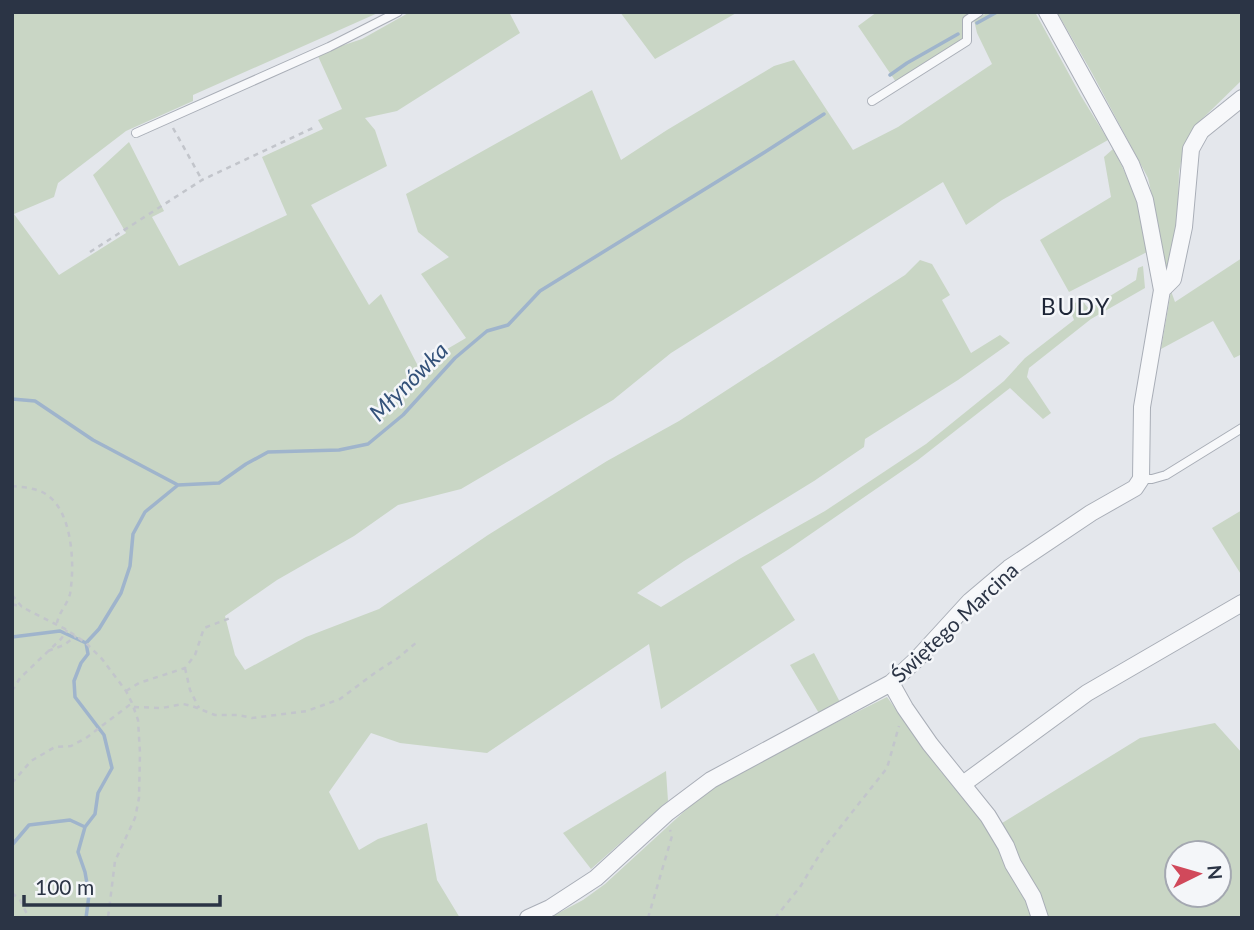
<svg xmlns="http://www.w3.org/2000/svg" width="1254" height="930" font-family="Lato,sans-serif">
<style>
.green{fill:#c9d6c5;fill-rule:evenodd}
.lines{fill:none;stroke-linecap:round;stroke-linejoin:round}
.stream{stroke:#9fb4cc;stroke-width:3.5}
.lane-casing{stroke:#a9aeb7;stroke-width:10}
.street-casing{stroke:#a9aeb7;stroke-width:18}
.path{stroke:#c2c5cb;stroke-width:2.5;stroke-dasharray:5 5;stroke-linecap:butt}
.lane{stroke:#f7f8fa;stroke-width:8}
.street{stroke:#f7f8fa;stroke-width:16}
.labels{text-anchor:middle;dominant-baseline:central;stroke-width:5;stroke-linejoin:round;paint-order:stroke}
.street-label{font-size:21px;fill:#2b3445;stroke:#f4f6f9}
.neighbourhood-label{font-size:23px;letter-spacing:2px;fill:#1d2536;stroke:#f4f6f9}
.water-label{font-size:23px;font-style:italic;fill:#34527a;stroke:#f4f6f9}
</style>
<rect width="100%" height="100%" fill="#e4e7ec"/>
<!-- green -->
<path class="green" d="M12,12h368l-187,83v6l-67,30 -68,52 -4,14 -40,17 45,61 67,-42 -33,-58 36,-33 35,69 -12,6 27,49 108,-51 -25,-58 61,-28 -5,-9 24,-11 -25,-55 45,-15 48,-27h99l11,21 -123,78 -32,7 10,12 12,36 -76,39 58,100 12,-11 37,72 48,-28 -45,-64 28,-17 -31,-25 -12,-38 186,-104 29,70 46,-30 107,-64 20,-6 59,90 45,-23 94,-63 -15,-31 -3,-13 15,-8h46l46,84 27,44 -106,60 -36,25 -23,-43 -272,171 -58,47 -152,89 -63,16 -44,31 -77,44 -52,36 10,39 10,15 61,-33 73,-28 109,-74 119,-74 72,-40 226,-146 15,-15 12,4 18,31 -8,5 29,53 29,-18 10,8 -52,37 -93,59 -1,8 -50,34 -130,80 -47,32 24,14 80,-49 84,-47 101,-67 78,-63 21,-23 49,-38 -5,-13 12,-8 8,10 47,-29 2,-12 5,-2 2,22 -54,31 -62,49 -2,9 24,36 -8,6 -33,-31 -92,72 -129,89 -28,18 34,53 -134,89 -12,-65 -162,109 -87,-10 -29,-10 -42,59 30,58 19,-11 49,-16 10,57 23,38h-448z
M620,12h118l-83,47z
M877,12h95l-9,6v23l-67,41 -38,-56z
M1057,12h185v68l-41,40 -17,26 -5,26 -1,42 -7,57 -6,1 -7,-49 -10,-45 -56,-105z
M1113,149c18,32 30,66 36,102l-80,41 -29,-52 71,-43 -7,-40z
M1242,258v96l-8,4 -21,-37 -52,28 10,-58 4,11z
M1242,510v66l-30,-48z
M814,653l27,51 -21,11 -30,-50z
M887,697l54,75 53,56 146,-90 75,-15 27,30v165h-693l34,-18 22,-16 84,-77 30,-23 32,-19zM1177,853h42v42h-42z
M666,771l2,30 -77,68 -28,-36z"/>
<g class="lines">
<!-- stream -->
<path class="stream" d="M977,23l20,-11
M890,75l17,-12 51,-29
M12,399l23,2 58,39 85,45
M12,637l48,-6 26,12 13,-14 22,-36 9,-27 3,-32 12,-22 33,-27 41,-2 27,-19 22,-12 71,-2 29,-6 35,-29 52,-57 32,-27 21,-6 32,-34 225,-139 59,-38
M85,827l-7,25 7,20 4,23 -3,23
M12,845l17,-20 41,-5 15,7 10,-13 3,-21 14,-25 -8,-33 -29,-38 -1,-16 7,-18 7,-9 -2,-11"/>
<!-- lane casing -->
<g class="lane-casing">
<path id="lane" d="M872,101l95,-60v-21l12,-8
M136,133l193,-86 69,-35
M1141,479h11l14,-4 76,-47"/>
</g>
<!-- street casing -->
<g class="street-casing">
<path id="street" d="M1162,290l11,-11 11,-52 7,-78 10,-18 41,-33
M891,683l14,25 25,36 58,72 18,30 7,18 20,33 7,21
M963,784l124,-91 155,-90
M528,918l22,-10 46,-30 71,-65 44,-33 180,-97 26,-24 53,-58 39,-33 82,-55 44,-25 6,-9 1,-72 20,-117 -17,-90 -14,-36 -84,-152"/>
</g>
<!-- path -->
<path class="path" d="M173,128l29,52
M90,252l112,-72 113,-53
M12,486c10,1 23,2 32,7 29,16 31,72 26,101 -3,11 -11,18 -13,29
M12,595l10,12 45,23 19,13 16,16 24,32 6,12 6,17 2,33 -1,45 -4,20 -20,43 -7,57
M12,604l10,3
M48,651l16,-6 12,-9
M185,668l5,22 9,18
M12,691l8,-13 41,-39 6,-9
M126,691l13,-8 46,-15 10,-13 9,-27 29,-11
M134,707l28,1 21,-4 9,2 23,9h23l14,3 55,-7 33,-12 36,-27 22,-14 19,-16
M12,783l19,-22 24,-14 16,-1 15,-8 46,-35
M12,893l8,7 9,18
M648,918l24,-82 -2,-6
M775,918l25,-31 23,-38 64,-81 12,-42"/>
<!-- lane -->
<use href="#lane" class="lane"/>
<!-- street -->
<use href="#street" class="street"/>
</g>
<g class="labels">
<!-- street labels -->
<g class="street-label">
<text transform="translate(954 622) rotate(-43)">Świętego Marcina</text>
</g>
<!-- neighbourhood labels -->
<g class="neighbourhood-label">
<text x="1076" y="306">BUDY</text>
</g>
<!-- water labels -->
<g class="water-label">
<text transform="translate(408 381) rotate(-45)">Młynówka</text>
</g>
</g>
<!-- border -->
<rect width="1254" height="930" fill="none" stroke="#2b3445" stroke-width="28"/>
<!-- north arrow -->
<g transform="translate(1198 874) rotate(85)"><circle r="33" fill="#f4f6f9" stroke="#a4a8b1" stroke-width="2"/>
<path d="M0-5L12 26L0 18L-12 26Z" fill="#d1495b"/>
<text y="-10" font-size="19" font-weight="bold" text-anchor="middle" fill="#2b3445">N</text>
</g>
<!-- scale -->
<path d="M24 895v10h196v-10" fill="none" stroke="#2b3445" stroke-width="3.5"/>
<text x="35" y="895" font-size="21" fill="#2b3445" stroke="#f4f6f9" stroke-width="5" paint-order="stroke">100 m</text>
</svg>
